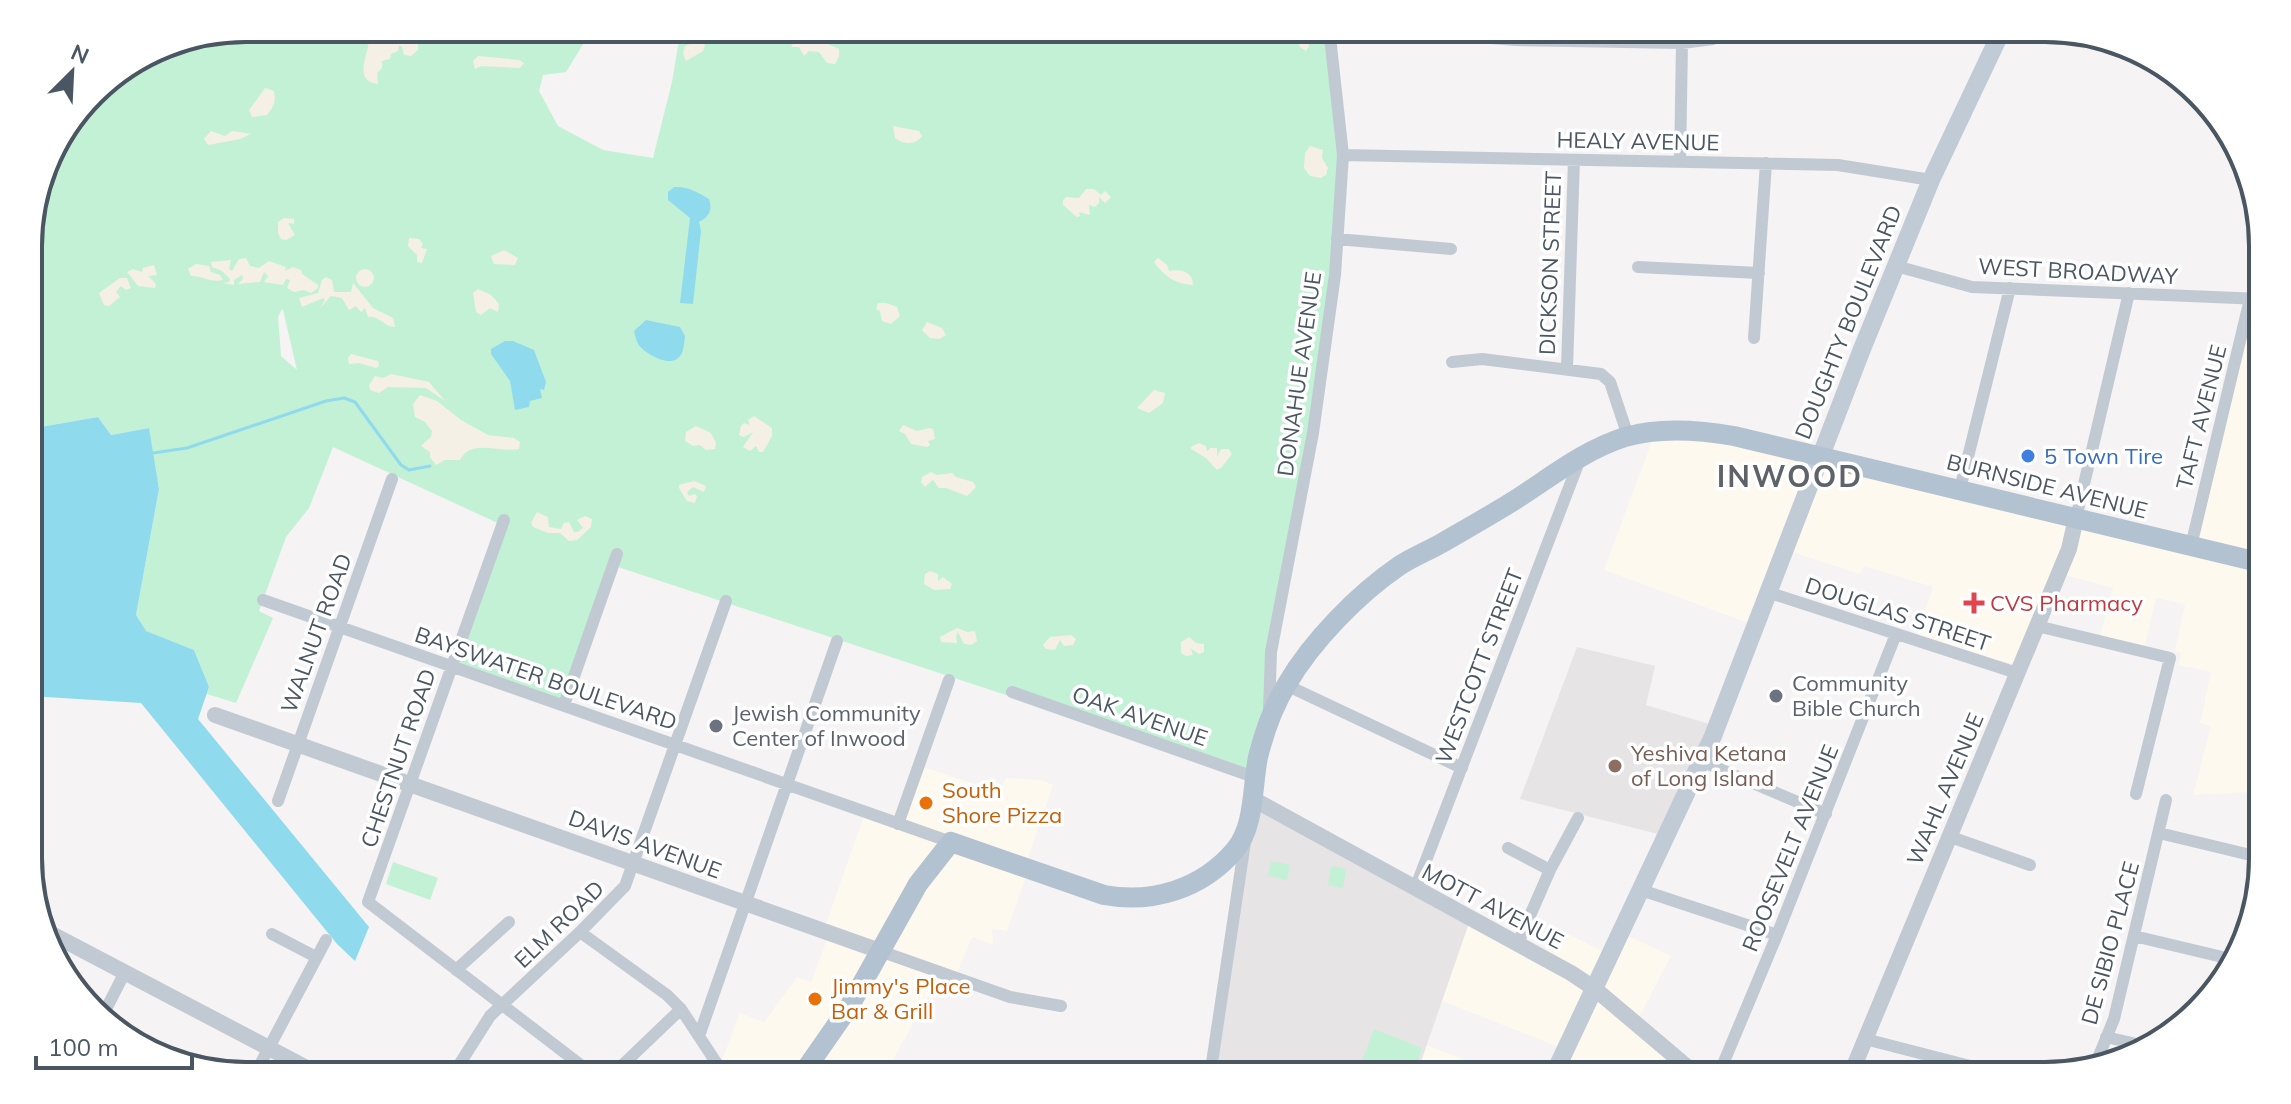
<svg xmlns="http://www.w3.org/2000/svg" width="2291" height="1104" font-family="Mulish,sans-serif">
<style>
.commercial{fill:#fdf9ef}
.education{fill:#e6e4e5}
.green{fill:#c3f1d5;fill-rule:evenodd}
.sand{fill:#f5f0e5}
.water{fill:#90daee}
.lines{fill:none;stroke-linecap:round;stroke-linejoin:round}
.stream{stroke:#90daee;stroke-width:3}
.minor{stroke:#c1cad2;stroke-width:12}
.tertiary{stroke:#c1cad2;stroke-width:16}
.secondary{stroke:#c1cbd6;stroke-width:18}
.primary{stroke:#b3c2d1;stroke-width:20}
.shop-dot{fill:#3f7fe0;stroke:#fff;stroke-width:3}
.health-dot{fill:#e0444e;stroke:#fff;stroke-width:3}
.worship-dot{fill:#6b7280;stroke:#fff;stroke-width:3}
.education-dot{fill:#8d6e63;stroke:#fff;stroke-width:3}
.food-dot{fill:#e8710a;stroke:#fff;stroke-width:3}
.labels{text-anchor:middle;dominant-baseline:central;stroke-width:7;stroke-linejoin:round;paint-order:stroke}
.street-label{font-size:22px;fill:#4a5661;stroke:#fff}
.shop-label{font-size:22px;fill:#366cbe;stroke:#fff;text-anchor:start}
.health-label{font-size:22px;fill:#be3a42;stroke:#fff;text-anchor:start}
.worship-label{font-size:22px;fill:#5b616d;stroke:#fff;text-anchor:start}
.education-label{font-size:22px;fill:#785e54;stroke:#fff;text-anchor:start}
.food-label{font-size:22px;fill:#c56008;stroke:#fff;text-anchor:start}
.district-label{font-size:30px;font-weight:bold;letter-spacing:2px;fill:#5f6368;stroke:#fff}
.rim{fill:none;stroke:#4a5661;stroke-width:4}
</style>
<rect width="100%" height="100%" fill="#f5f3f3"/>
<!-- commercial -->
<path class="commercial" d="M2252,302h9l2,445 -13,45 -57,3 18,-69 -11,-3 11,-51 -33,-7 3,-12 -6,-2 10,-47 -29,-6 -12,52 -45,-11 14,-51 -52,-14 -39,93 -105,-32 16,-48 -69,-21 -4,8 -74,-24 -32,75 -150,-55 51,-137 28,-2 508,115z
M920,766l79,26 7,-14 34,2 13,5 -29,84 4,2 -21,60 -15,-2 1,16 -21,-8 -17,41 -14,-5 -57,103h-177l9,-11 3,3 21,-55 24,9 33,-45 14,5 18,-48 -6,-2 42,-119 34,12z
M1470,920l124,69 -30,60 -122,-48z
M1557,928l51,26 -14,30 -50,-29z
M1624,934l47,22 -34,65 -39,-32z
M1596,992l72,60 -11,24h-102z
M1427,1045l78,31h-89z"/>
<!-- education -->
<path class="education" d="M1577,647l78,19 -9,39 70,21 -50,110 -146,-37z
M1251,798l219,122 -54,156h-201z"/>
<!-- green -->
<path class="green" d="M246,28h347l-27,44 -23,3 -4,16 19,35 45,24 50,8 19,-76 9,-54h649l13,127 -12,154 -77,468 -639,-211 -49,141 -115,-41 51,-141 -169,-78 -24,61 -23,29 -27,74 14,7 -37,85 -29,-9 2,-7 -15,-37 -49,-19 -9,-16 23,-126 -11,-61 -37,7 -13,-18 -69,12v-87l10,-3 -10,2v-110l21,-81 52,-68 61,-38zM282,309l1,1 14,60 -16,-14 -3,-39z
M1271,861l19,4 -3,15 -19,-4z
M393,862l45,16 -8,22 -44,-16z
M1331,866l15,3 -3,19 -15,-3z
M1374,1029l48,19 -9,28 -56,-1z"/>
<!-- sand -->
<path class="sand" d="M350,28h12l23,9h15l18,7v6l-7,6 -7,-1 -2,-8 -3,-2 -1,6 -7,3 -1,5 -8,2v7l-5,5 1,11c-26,-3 -9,-30 -9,-45l-4,-2 -7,6 -11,-6z
M1283,28h21l5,18 -3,5 -6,-4 -4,-8 -10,-3z
M796,30l43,19v7l-4,8 -8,-1 -8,-11 -10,-1 -5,5 -5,-9h-8l4,-7z
M700,40l5,5 -2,6 -17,10 -3,-8 2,-7z
M478,56l41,4 5,3 -4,5 -39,-2 -6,3 -2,-8z
M265,88l9,3c2,11 0,15 -7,24l-15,2 -3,-7z
M893,126l26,5 3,5c-6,9 -18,9 -27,2z
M211,131l14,5 7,-5 19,3 -11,5 -32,6 -4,-6z
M1310,146l13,4 -1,8 6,10 -2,7 -5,3 -11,-2 -6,-8 1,-15z
M1086,189h8l7,6 4,-4 6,6 -6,6 -6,-6v6l-4,4 -6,-2 1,10 -11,-3 1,4 -3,1 -14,-12v-5l3,-3 13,1z
M284,218l10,1v5l-6,-1 7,12 -9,5 -5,-1 -3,-6v-11z
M409,238l10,1 4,5 -2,4 6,1 -5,14 -5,-1v-7l-9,-9z
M504,250l14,8 -3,7 -21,-1 -3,-8z
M246,258l4,8 9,2 10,-7 17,6 -1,4 8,-4 8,3 1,4 16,11v3l-7,5 -7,-3 -10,2 -7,-4 3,-8 -4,-1 -3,6 -19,-3 4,-6 -4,-4 -4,10 -22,2 5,-5 -1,-4 -8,5v5l-12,-2 7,-1 1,-3 -8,-8 -10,-4 -1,-5 20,-2 -2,9 3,2 7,-12z
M1158,258l9,7 2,6c11,-2 24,0 24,14 -18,-1 -29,-9 -39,-23z
M196,264l13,2 2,6 9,3 3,5c-12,3 -20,-4 -32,-4l-3,-7z
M154,265l3,10 -9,1 8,8 -1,4 -17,-2 -11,-14 6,-3 9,3 1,-4z
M356 278a9 9 0 1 1 18 0a9 9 0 1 1-18 0Z
M326,277l6,3 2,12h17l2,-9 20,25 20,10 2,9c-11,0 -16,-12 -27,-10l-3,-9 -4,4 -5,-6 -7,4 -7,-12 -11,-2 -11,12 5,-8 -2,-2 -21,9 -3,-9 19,-5 4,-13z
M120,278h7l4,10 -5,2 -5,-4 -5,6 4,5 -11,9 -5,-1 -5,-12z
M478,289l13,6 8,9 -1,8 -8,-4 -9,7 -5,-3 -3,-19z
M878,303h8l11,4 3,9 -9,8 -9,-3 -2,-10 -4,-2z
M927,322l15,6 4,7 -7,4 -9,-1 -8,-8z
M351,354l27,7 1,5 -3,2 -17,-5 -10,1 -1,-6z
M391,374l38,8 16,19 -19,-13 -38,-1 -9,6 -9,-3 -1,-5 6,-9 8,2z
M1154,390l11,3 -2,10 -14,10 -12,-5z
M420,395l17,6 24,19 27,15 26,3 6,4 -1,7c-20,4 -48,-11 -59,11h-15l-9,5 -6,-8v-5l-9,-6 10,-9 1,-6 -7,-9 -10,-5 -2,-13z
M754,416l18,12v8l-9,16h-4l-3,-6 -6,5 -7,-4 10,-15 -9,5 -5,-2 2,-9 3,-3 6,2 -2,-5z
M903,425l14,6 12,-3 4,1 2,10 -7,2 2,4 -3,2 -16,-3 -6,-10 -6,-3z
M696,426l15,7 5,10 -1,6 -9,1 -6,-5 -7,1 -8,-5 1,-9z
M1199,443l7,3 1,5 3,-3h7v9l4,-8h8l3,5 -10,13 -5,3 -11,-12 -15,-9v-2z
M931,472l6,3 15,-2 4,4 17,5 3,5 -9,9 -21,-8h-7l-6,-8 -8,7 -4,-5 1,-5z
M694,481l12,5 -2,6 -11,-5 -6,5 2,4 6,-2 2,2 -2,7 -8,-2 -8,-13v-3z
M537,512l11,5 1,10 12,2 3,-6 5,-1 5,10h4l5,-4 -6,-8 8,-4 7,3 -1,8 -14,13 -8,1 -9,-8h-12l-15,-6 -2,-4z
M930,571l8,3v7l5,-4 9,7 -2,5 -16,1 -10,-6 1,-10z
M957,628l10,4 8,-1 2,10 -6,4 -7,-1 -6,-12 -2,4 1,7 -16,-1 -1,-5z
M1071,635l5,4 -3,6 -9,1 -4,-6 -5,10 -9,-1 -3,-4 7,-8z
M1189,637l7,6 8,1v8l-5,2 -15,-10 7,5 2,6 -7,1 -5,-3v-11z"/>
<!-- water -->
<path class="water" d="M674,187c13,-1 24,5 35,12 4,11 0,18 -10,23l2,9 -8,73 -13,-1 10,-85 -22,-18v-8z
M646,320l34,7 5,9c-1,6 -1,16 -5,20 -9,13 -35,-2 -42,-12 -2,-4 -3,-9 -4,-13z
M505,341h8l21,9 12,32 -2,8 -4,-1 2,9 -12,3 -1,6 -14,3 -5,-29 -19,-27v-5z
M98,417l13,18 38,-7 10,61 -23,126 10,16 48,19 15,37 -11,32 171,208 -14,34 -18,-17 -196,-241 -111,-7 -1,-267z"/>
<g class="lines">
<!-- stream -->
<path class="stream" d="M153,453l34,-5 139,-47 18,-3 11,4 46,63 8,5 21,-4"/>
<!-- minor -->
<path class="minor" d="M1329,33l60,-4 126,11 167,3 31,-4 17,-11
M1343,155l495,10 93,15
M1680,162l2,-119
M1337,239l114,10
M1896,266l76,21 289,12
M1638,267l121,6
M1754,338l12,-175
M1452,362l30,-3 119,15 9,8 18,54
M1567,368l7,-208
M1960,489l50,-201
M2076,518l53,-225
M504,520l-136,382 227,174
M2191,546l59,-247
M1767,592l250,81
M263,600l688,242
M2037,626l133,32 -34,136
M1286,685l176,83
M1012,692l242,85
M564,705l53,-151
M1269,710l2,-58 42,-219 22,-158 8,-120 -14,-127
M1701,761l125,53
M278,801l114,-322
M898,824l51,-144
M2159,833l104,25
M1948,836l82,29
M1508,848l42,22
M1415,889l165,-430
M1641,890l136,45
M580,932l87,63 14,14 44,67
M272,934l44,23
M2134,936l101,24
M1518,943l32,-73 28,-52
M880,951l130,46 51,9
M456,970l53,-48
M103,1015l22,-43
M699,1036l138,-395
M2106,1037l39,9
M1865,1039l144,37
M2096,1063l18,-44 52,-219
M254,1076l72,-136
M452,1076l38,-60 90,-84 45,-46 101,-285
M611,1076l70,-67
M1210,1076l35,-234
M1718,1076l59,-141 119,-301"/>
<!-- tertiary -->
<path class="tertiary" d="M215,715l665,236
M1251,798l320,175 24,16 103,87
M48,932l274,144
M808,1066l36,10
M1850,1076l219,-527 7,-31"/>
<!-- secondary -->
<path class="secondary" d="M1553,1076l160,-340 149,-387 69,-169 72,-152"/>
<!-- primary -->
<path class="primary" d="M801,1076l48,-69 69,-123 33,-42 153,53c48,9 98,-6 131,-45 20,-24 17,-63 23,-93 6,-24 16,-52 29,-73 25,-43 71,-90 112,-118 13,-9 29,-15 43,-23 24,-14 49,-28 73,-43 36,-23 69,-50 110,-63 34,-10 75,-7 109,-1l528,127"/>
</g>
<!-- markers -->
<circle class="shop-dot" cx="2028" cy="456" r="8"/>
<path class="health-dot" d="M1970 591h8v8h8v8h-8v8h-8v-8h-8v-8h8z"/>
<g class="worship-dot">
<circle cx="1776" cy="696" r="8"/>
<circle cx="716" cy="726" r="8"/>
</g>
<circle class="education-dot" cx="1615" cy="766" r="8"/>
<g class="food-dot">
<circle cx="926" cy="803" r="8"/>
<circle cx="815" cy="999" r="8"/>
</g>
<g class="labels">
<!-- street labels -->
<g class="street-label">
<text transform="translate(1638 141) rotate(1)">HEALY AVENUE</text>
<text transform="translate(1550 263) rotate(-88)">DICKSON STREET</text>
<text transform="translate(2078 271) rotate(3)">WEST BROADWAY</text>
<text transform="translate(1848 322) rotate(-68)">DOUGHTY BOULEVARD</text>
<text transform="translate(1299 374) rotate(-82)">DONAHUE AVENUE</text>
<text transform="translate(2201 417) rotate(-76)">TAFT AVENUE</text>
<text transform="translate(2047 486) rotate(14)">BURNSIDE AVENUE</text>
<text transform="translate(1898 614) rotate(18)">DOUGLAS STREET</text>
<text transform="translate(316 633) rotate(-70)">WALNUT ROAD</text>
<text transform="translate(1479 666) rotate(-69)">WESTCOTT STREET</text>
<text transform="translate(546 678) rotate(19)">BAYSWATER BOULEVARD</text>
<text transform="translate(1140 716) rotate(19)">OAK AVENUE</text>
<text transform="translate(398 758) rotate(-71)">CHESTNUT ROAD</text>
<text transform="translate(1945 789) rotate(-67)">WAHL AVENUE</text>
<text transform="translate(645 844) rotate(20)">DAVIS AVENUE</text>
<text transform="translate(1790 848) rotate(-68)">ROOSEVELT AVENUE</text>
<text transform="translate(1493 906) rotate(28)">MOTT AVENUE</text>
<text transform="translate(559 924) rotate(-44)">ELM ROAD</text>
<text transform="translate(2110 943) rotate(-75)">DE SIBIO PLACE</text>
</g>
<!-- shop labels -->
<g class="shop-label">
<text x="2044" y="456">5 Town Tire</text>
</g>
<!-- health labels -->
<g class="health-label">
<text x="1990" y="603">CVS Pharmacy</text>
</g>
<!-- worship labels -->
<g class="worship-label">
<text x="1792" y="683">Community<tspan x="1792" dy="25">Bible Church</tspan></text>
<text x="732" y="713">Jewish Community<tspan x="732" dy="25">Center of Inwood</tspan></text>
</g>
<!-- education labels -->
<g class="education-label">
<text x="1631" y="753">Yeshiva Ketana<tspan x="1631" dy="25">of Long Island</tspan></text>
</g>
<!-- food labels -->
<g class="food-label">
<text x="942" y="790">South<tspan x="942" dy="25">Shore Pizza</tspan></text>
<text x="831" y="986">Jimmy's Place<tspan x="831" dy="25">Bar &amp; Grill</tspan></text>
</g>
<!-- district labels -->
<g class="district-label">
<text x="1790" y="476">INWOOD</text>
</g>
</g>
<!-- crop -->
<path d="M0 0H2291V1104H0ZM246 42H2045A204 204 0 0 1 2249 246V858A204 204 0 0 1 2045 1062H246A204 204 0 0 1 42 858V246A204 204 0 0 1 246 42Z" fill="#fff" fill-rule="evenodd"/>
<path class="rim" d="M246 42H2045A204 204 0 0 1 2249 246V858A204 204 0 0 1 2045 1062H246A204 204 0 0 1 42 858V246A204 204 0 0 1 246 42Z"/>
<!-- north arrow -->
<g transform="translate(72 72) rotate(24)" stroke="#ffffff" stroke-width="6" paint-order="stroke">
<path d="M0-6L14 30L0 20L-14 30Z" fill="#4a5661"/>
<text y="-12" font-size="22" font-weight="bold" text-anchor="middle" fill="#4a5661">N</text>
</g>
<!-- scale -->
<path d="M36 1056v12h156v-12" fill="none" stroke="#4a5661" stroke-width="4"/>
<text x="48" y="1056" font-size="24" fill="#4a5661" stroke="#ffffff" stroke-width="6" paint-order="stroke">100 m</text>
</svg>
